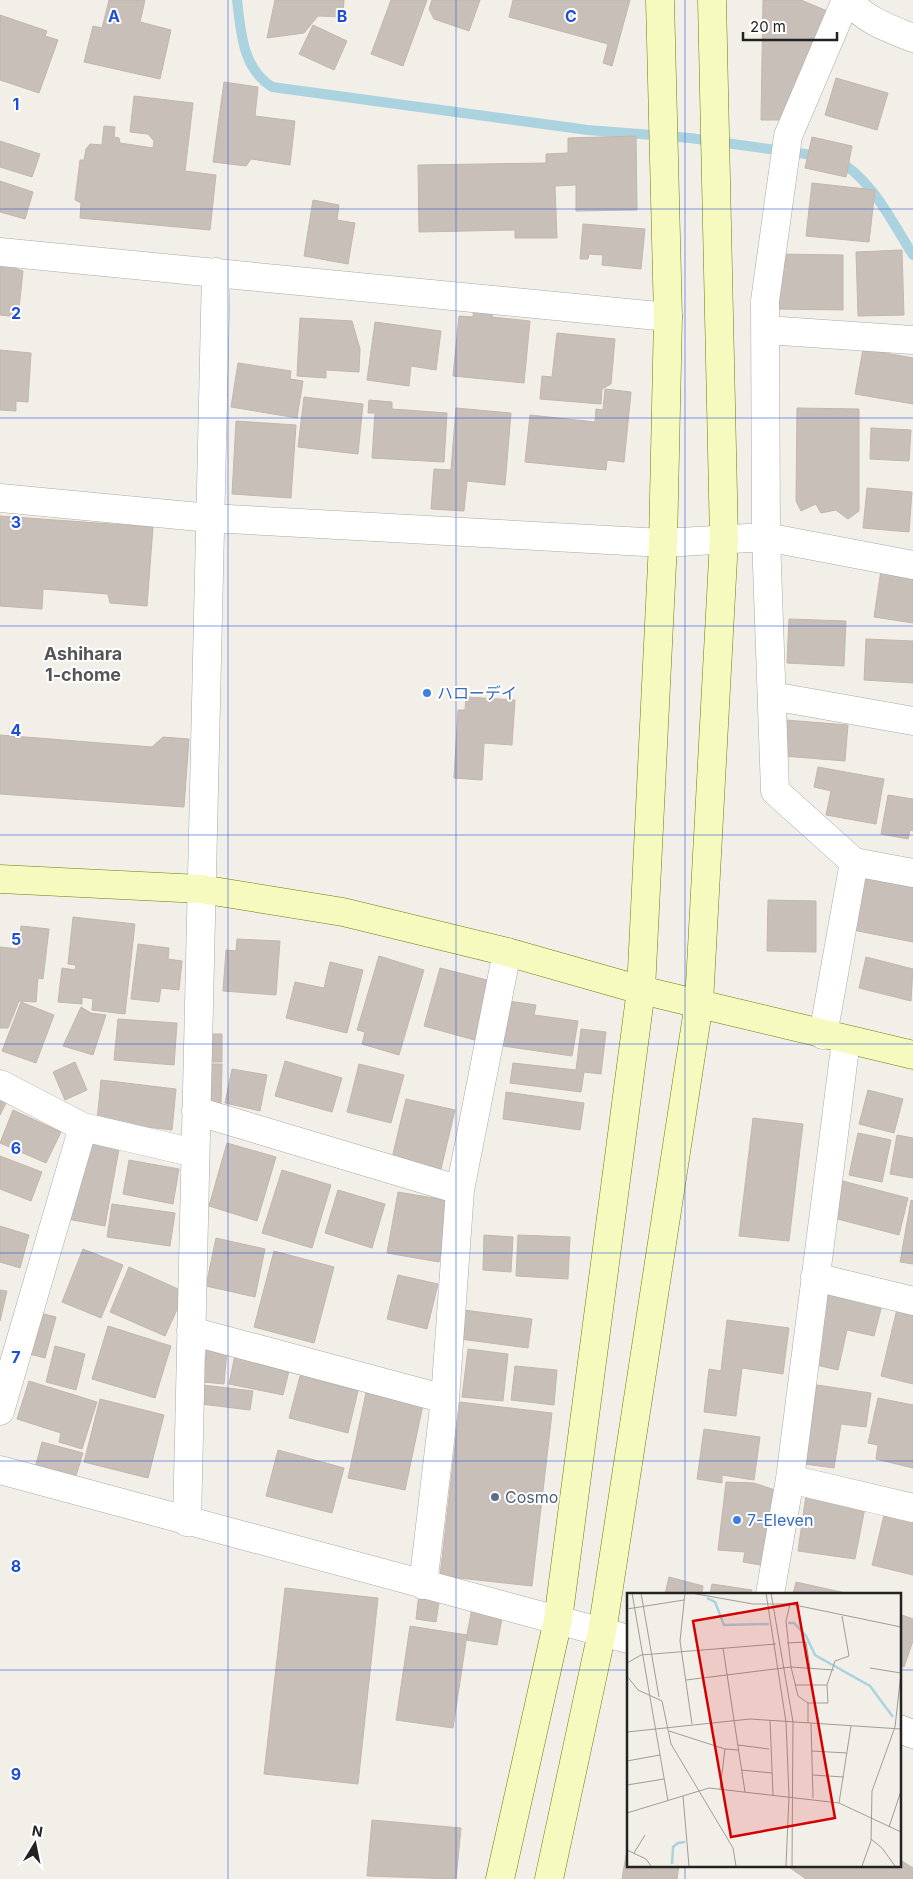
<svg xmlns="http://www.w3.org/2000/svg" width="913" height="1879" font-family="Inter,'Noto Sans JP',sans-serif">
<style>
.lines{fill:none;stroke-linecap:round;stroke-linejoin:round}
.stream{stroke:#aad3df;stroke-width:10}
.building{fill:#c7bfb8;stroke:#c4b6ab}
.street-casing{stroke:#a9a9a9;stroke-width:29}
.secondary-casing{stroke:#707d05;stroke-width:29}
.street{stroke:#fff;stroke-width:28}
.secondary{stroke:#f7fabf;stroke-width:28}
.grid{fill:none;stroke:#1d4ed8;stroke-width:1;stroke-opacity:0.55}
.shop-dot{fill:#3f7fe0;stroke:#fff;stroke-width:2}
.service-dot{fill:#5c6f8a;stroke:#fff;stroke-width:2}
.labels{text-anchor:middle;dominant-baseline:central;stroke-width:4;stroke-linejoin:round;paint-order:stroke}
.shop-label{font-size:16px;fill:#366cbe;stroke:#fff;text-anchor:start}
.service-label{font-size:16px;fill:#4e5e75;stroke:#fff;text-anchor:start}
.neighbourhood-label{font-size:18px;font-weight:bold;fill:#555;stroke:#fff}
.inset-river{fill:none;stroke:#aad3df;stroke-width:2.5}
.inset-road{fill:none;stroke:#9f9d99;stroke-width:1}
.view{fill:#d40000;fill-opacity:0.15;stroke:#d40000;stroke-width:2.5}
.inset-edge{fill:none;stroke:#222;stroke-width:2.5}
.grid-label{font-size:16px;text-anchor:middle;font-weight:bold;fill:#1d4ed8;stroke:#fff;stroke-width:4;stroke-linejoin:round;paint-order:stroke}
</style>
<rect width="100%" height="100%" fill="#f2efe9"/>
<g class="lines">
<!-- stream -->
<path class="stream" d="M237,0c4,32 5,68 35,87l316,43 102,8 130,18
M836,159c36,20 56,63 77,96"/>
</g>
<!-- building -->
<path class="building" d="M109,0h36l-5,22 31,8 -11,49 -76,-17 9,-36 9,2z
M275,0h69l-1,17 -25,-1 -14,17 -37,5z
M391,0h36l-24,66 -32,-12z
M432,0h48l-11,31 -35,-12 -5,-10z
M513,0h117l-18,66 -9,-3 5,-19 -99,-27z
M763,0h38l31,13 -46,107h-25z
M0,15l47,16 -2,5 13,4 -19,53 -39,-13z
M313,25l34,16 -13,29 -35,-16z
M836,78l52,15 -11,37 -52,-15z
M224,82l34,5 -3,29 40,5 -5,44 -39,-6 -5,7 -33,-4z
M134,96l59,7 -8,68 31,4 -6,55 -130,-12 1,-15 -6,-3 5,-40h4l2,-11 4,-5 12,1 2,-19 11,1 -1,10 5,1 1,5 33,5 1,-7 -6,-7 -18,-2z
M636,136l1,74 -61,1v-26l-21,1 2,52h-42v-8l-96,2 -1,-67 128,-2v-9l22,-1v-15z
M812,137l40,9 -6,31 -41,-9z
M0,141l40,13 -8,23 -32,-10z
M0,181l33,11 -8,27 -25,-7z
M812,183l63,7 -6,52 -63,-6z
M313,200l26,5 -2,15 18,3 -7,41 -44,-8z
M583,224l62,5 -4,40 -39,-4 1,-10 -14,-1 -1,5h-8z
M902,250l2,65 -46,1 -2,-64z
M775,254l68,1v55l-68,-1z
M0,263l23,8 -5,46 -18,-2z
M474,307l19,1 -1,9 38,4 -6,62 -71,-7 6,-60 14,1z
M300,318l52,3 8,28 -1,23 -33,-2v8l-29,-2z
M375,322l66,9 -5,39 -25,-4 -2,20 -42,-6z
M557,333l58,6 -4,45 -9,5 -1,15 -61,-5 2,-23 10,1z
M863,349l50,9v46l-58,-10z
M0,350l31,3 -3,49 -12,-1v10l-16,-1z
M238,363l53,8 -1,8 13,2 -6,37 -66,-11z
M605,389l26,3 -7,70 -17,-2 -1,10 -81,-8 5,-47 65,7 1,-13 7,1z
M304,397l59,7 -5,50 -60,-7z
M369,400l23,2v7l55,4 -3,49 -72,-4 3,-45h-7z
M456,408l55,5 -6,72 -38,-4 -3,30 -33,-2 3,-40 17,1z
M797,408l62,1v102l-11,8 -12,-9 -15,3 -5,-9 -15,7 -5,-10z
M236,421l60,4 -5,73 -59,-4z
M871,428l40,2 -2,31 -39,-2z
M867,488l45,4 -3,40 -46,-4z
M0,516l153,11 -6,79 -37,-3 -2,-9 -65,-5 -1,20 -42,-3z
M881,570l32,4v49l-39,-6z
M789,619l57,2 -2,45 -57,-3z
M866,639l47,2v42l-49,-3z
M466,697l49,3 -3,45 -28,-2 -2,37 -28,-2 4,-68h7z
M786,720l62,5 -3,36 -62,-5z
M0,735l152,12 11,-10 26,2 -5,68 -184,-13z
M818,767l66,12 -8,45 -50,-9 5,-24 -17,-4z
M888,795l25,4v32l-3,-1 -2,9 -27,-5z
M865,875l48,11v56l-60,-12z
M768,900l48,1v51l-49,-1z
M73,917l62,7 -10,90 -33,-4 1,-11 -11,-2v7l-24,-2 4,-34 13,2 1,-5 -8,-1z
M21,926l28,3 -6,50 -5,-1 -2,24 -17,-1 -11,27h-8v-81l18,2z
M237,939l43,2 -4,54 -53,-4 3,-41 10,1z
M138,944l31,4 -1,11 14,2 -3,29 -18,-2 -2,14 -28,-3z
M379,956l45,14 -25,85 -37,-11 3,-12 -8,-2z
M866,957l47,12 -2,32 -52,-13z
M330,962l33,8 -16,63 -61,-15 9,-36 29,6z
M440,968l55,14 -17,59 -54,-15z
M502,1000l34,5 -2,10 44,6 -6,35 -76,-11z
M21,1002l33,13 -18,48 -34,-12z
M81,1007l10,6 15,2 -13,40 -30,-9z
M118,1019l59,4 -3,42 -60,-5z
M581,1029l25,3 -5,42 -17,-2 -3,20 -71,-9 3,-20 63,7z
M206,1034h16v28h-16z
M285,1061l57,17 -10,34 -57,-16z
M75,1062l12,28 -22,10 -12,-28z
M202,1064h20l-1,43 -12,-1z
M359,1064l45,11 -13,48 -44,-11z
M232,1069l35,6 -7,36 -35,-8z
M101,1080l75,9 -4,41 -75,-9z
M868,1090l35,9 -9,34 -35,-9z
M506,1092l78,11 -4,27 -77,-11z
M406,1099l49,11 -14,59 -49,-11z
M0,1100l6,3 -6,12z
M13,1110l48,22 -15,31 -46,-20z
M753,1118l50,6 -14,117 -50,-5z
M858,1133l33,7 -9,42 -33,-7z
M897,1135l16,3v40l-23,-4z
M82,1142l37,7 -14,77 -38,-7z
M227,1143l49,14 -19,64 -48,-15z
M0,1156l42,16 -11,29 -31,-12z
M129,1160l50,9 -6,35 -50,-10z
M282,1170l49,15 -19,63 -50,-15z
M835,1179l73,19 -9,37 -73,-19z
M338,1190l47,14 -13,44 -47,-15z
M398,1192l53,9 -12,61 -52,-9z
M911,1200l2,1v63l-13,-2z
M112,1204l63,9 -5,33 -63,-9z
M0,1226l29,9 -9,33 -20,-6z
M484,1235l29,2 -2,35 -28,-2z
M518,1235l52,2 -2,42 -52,-3z
M216,1238l49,11 -10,48 -49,-11z
M83,1249l40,16 -22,53 -39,-16z
M274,1251l60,16 -20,76 -60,-16z
M129,1267l56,25 -20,44 -55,-24z
M398,1275l40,9 -11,45 -40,-10z
M0,1290l7,1 -7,30z
M829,1292l53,13 -8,31 -27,-6 -9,40 -26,-6z
M897,1309l16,4v71l-32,-8z
M464,1310l68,9 -4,29 -68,-9z
M36,1312l20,5 -11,41 -20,-5z
M727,1320l62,8 -6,46 -41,-6 -6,48 -32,-4 5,-43 12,2z
M108,1326l63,20 -16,52 -63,-19z
M55,1346l30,8 -9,36 -30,-8z
M207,1347l20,2 -3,35 -21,-2z
M468,1349l40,5 -5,47 -41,-4z
M235,1355l55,12 -7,28 -54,-11z
M515,1366l42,4 -3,35 -43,-5z
M300,1376l58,15 -10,42 -59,-15z
M29,1381l68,21 -15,47 -23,-7 2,-9 -44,-14z
M203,1385l50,6 -3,19 -49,-6z
M817,1385l54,8 -5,34 -25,-3 -7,44 -29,-4z
M367,1388l57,12 -19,90 -57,-12z
M878,1398l35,7v63l-37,-9 2,-14 -10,-2z
M100,1399l64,16 -16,63 -64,-16z
M460,1402l92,11 -20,173 -92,-10z
M704,1429l56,8 -6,43 -32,-5v8l-25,-4z
M42,1442l41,11 -8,26 -40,-11z
M278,1450l66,18 -12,45 -66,-17z
M726,1482l28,1 21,7 -9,76 -23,-4 2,-10 -27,-2z
M806,1495l59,13 -10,51 -57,-8z
M884,1515l29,7v53l-41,-10z
M669,1577l34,9 -1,8h-37z
M796,1582l54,12h-57z
M712,1584l40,6 -1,4h-41z
M285,1588l93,10 -20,186 -94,-10z
M419,1593l21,3 -4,26 -20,-3z
M472,1608l31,5 -6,32 -31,-5z
M899,1614l14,5v22l-9,26 -5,-2z
M410,1626l57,9 -14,93 -57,-8z
M372,1820l89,8 -5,51 -89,-3z
M626,1855h2v10h51l-2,14h-55z
M899,1859l14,9v11h-107l-20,-14h113z"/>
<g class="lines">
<!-- street casing -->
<g class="street-casing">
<path id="street" d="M846,0l-58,136 -23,165 1,236 9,254 79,71
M848,0c18,21 40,28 65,38
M0,252l668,65
M766,330l147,10
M0,498l210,20 453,25 103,-6 147,28
M772,696l141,25
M823,1035l31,-173 59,11
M0,1084l83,43 112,26
M196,1111l264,79
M815,1277l98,24
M191,1331l254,68
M0,1411l83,-284
M0,1470l628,169
M790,1479l123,29
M187,1522l29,-1250
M423,1585l22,-186 15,-209 47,-238
M770,1594l20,-115 56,-439
M899,1729l14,5"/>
</g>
<!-- secondary casing -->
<g class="secondary-casing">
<path id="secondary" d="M0,879l201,10 142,23 164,40 134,38 272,65
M500,1879l58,-259 83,-630 22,-447 5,-226 -8,-317
M549,1879l53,-247 97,-629 25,-463 -12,-540"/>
</g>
<!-- street -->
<use href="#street" class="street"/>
<!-- secondary -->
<use href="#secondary" class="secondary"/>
</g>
<!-- grid -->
<path class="grid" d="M228,0v1879M456,0v1879M685,0v1594M0,209h913M0,418h913M0,626h913M0,835h913M0,1044h913M0,1253h913M0,1461h913M0,1670h628M899,1670h14M685,1865v14"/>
<!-- markers -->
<g class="shop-dot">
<circle cx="427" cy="693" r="5"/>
<circle cx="737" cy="1520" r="5"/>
</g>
<circle class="service-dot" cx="495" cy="1497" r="5"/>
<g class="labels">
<!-- shop labels -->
<g class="shop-label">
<text x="437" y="693">ハローデイ</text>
<text x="747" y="1520">7-Eleven</text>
</g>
<!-- service labels -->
<g class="service-label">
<text x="505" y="1497">Cosmo</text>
</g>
<!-- neighbourhood labels -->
<g class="neighbourhood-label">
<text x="83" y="653">Ashihara<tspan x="83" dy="21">1-chome</tspan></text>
</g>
</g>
<!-- overview -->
<g transform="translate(627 1593)">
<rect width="274" height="274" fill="#f2efe9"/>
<path class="inset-river" d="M80,5l8,4 9,23 45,-1M161,30h6l12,13 9,19 55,31 23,31M45,271l1,-17 5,-4 7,-1"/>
<path class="inset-road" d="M5,0l36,208M14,0l18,104M58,0l-5,48 12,83M64,0l62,11h37l111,23M139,0l20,129 3,74 -3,70M144,0l22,129 -1,144M163,11l-4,17 5,46 7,29 10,7M0,16l57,-9M160,50l19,-1 4,26M96,55l22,144M0,70l14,-8 135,-11M243,75l31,5M0,83l11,14 24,11 9,43 62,104 3,18M59,87l105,-13 43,3M168,92h32M143,127l3,75M181,130v-20h20l-1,-18 8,-24 14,-5 -7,-40M184,130l2,75M42,138l56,18 13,1M0,139l123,-13 151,10M111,152l31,4M185,158l35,2M0,168l33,-6M114,177l31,3M186,182l31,2M0,192l37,-6M93,197l5,-41M56,203l6,70M212,210l12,-77M0,220l82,-25 130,15 62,29M262,234l12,-36M244,246l11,9 13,18M0,257l19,9 5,7M7,260l11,-18M235,273l9,-25 1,-50 23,-64 6,-54"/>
<path class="view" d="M170,10l38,215 -104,19 -38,-216z"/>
<rect width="274" height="274" class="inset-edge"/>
</g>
<g class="grid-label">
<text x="114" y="22">A</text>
<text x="342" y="22">B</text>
<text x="571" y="22">C</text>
<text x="16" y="110">1</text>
<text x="16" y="319">2</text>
<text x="16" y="528">3</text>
<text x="16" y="736">4</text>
<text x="16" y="945">5</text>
<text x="16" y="1154">6</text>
<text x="16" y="1363">7</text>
<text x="16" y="1572">8</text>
<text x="16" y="1780">9</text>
</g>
<!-- north arrow -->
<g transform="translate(35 1844) rotate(10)" stroke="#ffffff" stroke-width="4" paint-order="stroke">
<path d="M0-4L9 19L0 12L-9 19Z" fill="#222222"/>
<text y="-8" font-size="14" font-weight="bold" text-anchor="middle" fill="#222222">N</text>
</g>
<!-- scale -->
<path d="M743 32v8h94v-8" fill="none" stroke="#222222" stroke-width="2.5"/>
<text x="750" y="32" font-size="15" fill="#222222" stroke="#ffffff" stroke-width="4" paint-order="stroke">20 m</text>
</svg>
